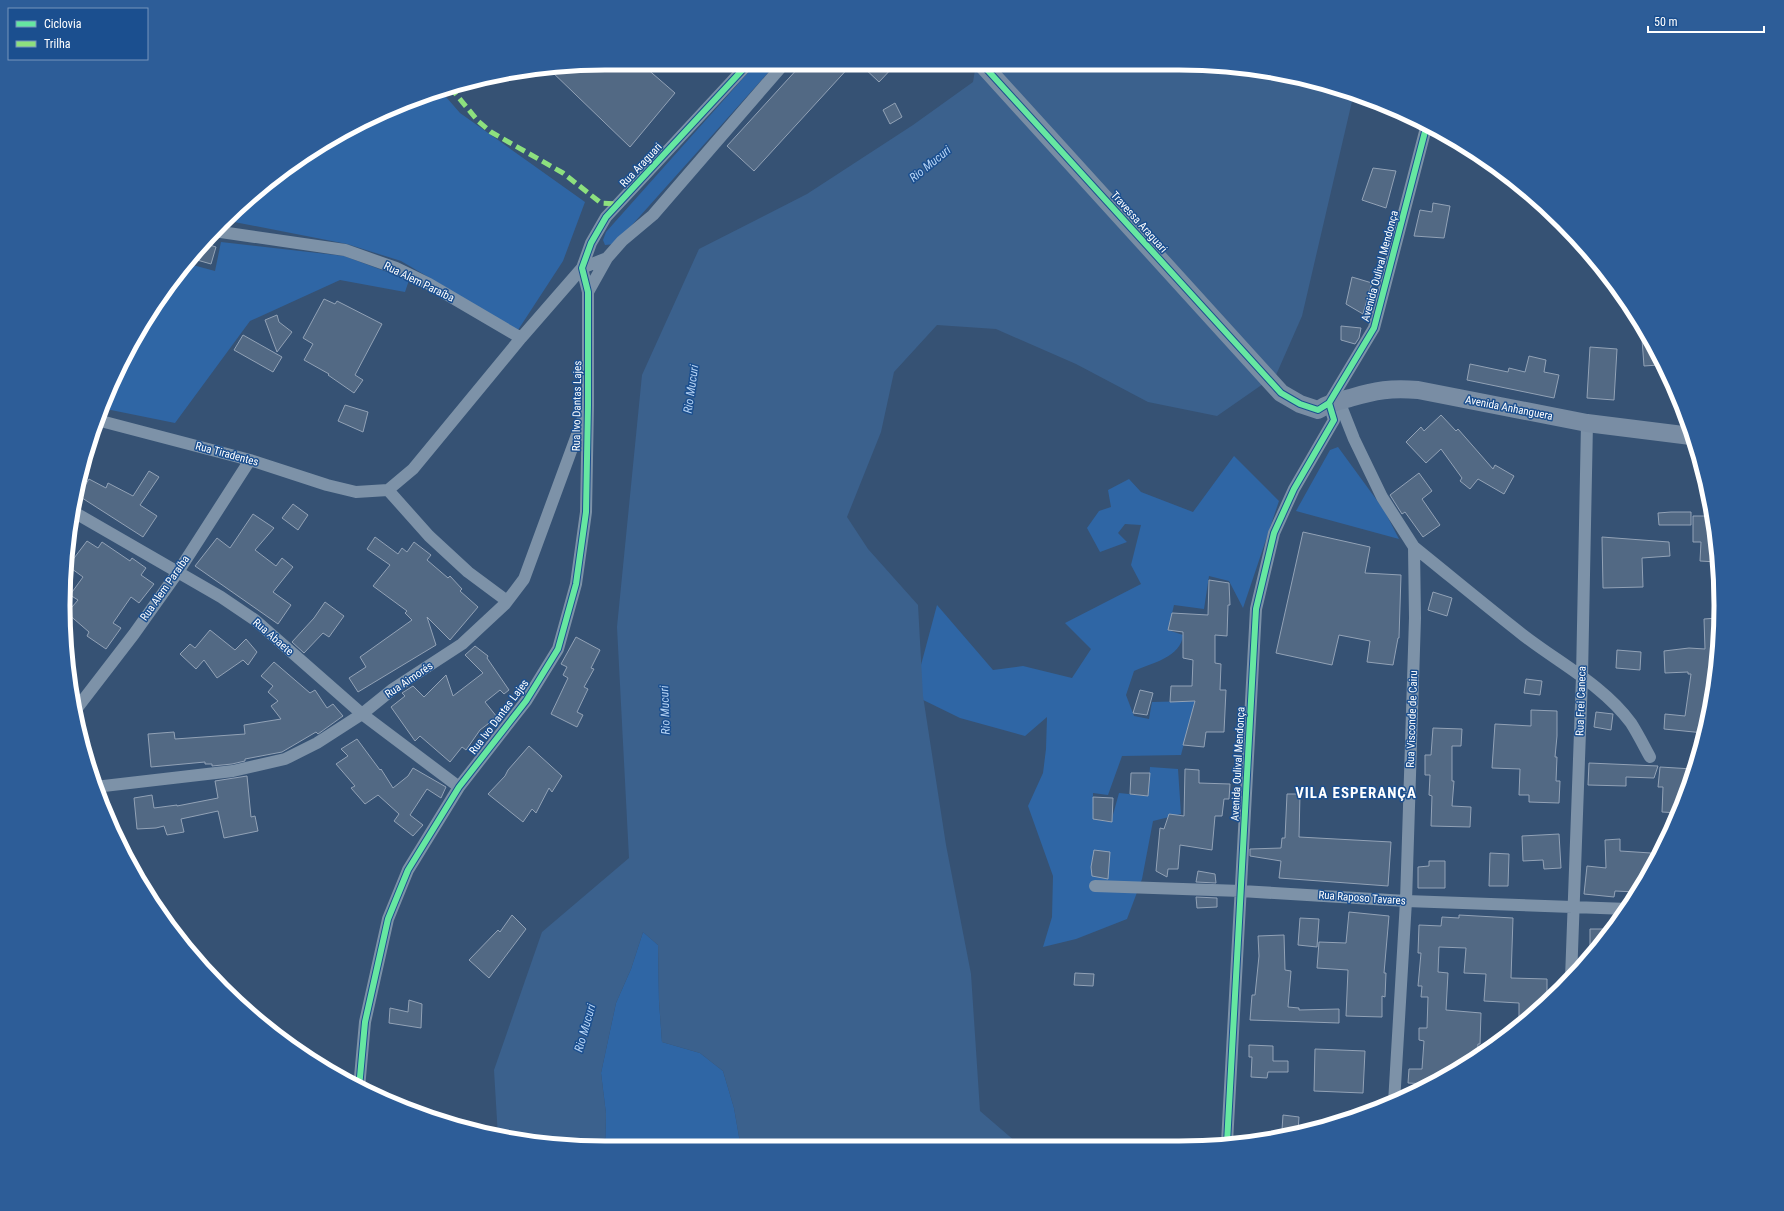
<svg xmlns="http://www.w3.org/2000/svg" width="1784" height="1211" font-family="'Roboto Condensed',sans-serif">
<style>
.green{fill:#2f66a5}
.water{fill:#3b618d}
.building{fill:#526984;stroke:#92a2b6}
.lines{fill:none;stroke-linecap:round;stroke-linejoin:round}
.street{stroke:#7d92a8;stroke-width:12}
.secondary{stroke:#798da4;stroke-width:18}
.quiet{stroke:#8de07e;stroke-width:5;stroke-dasharray:10 5;stroke-linecap:butt}
.cycleway-casing{stroke:#1b4f8f;stroke-width:8}
.cycleway{stroke:#66e7a1;stroke-width:6}
.labels{text-anchor:middle;dominant-baseline:central;stroke-width:3;stroke-linejoin:round;paint-order:stroke}
.street-label{font-size:11px;fill:#fff;stroke:#1b4f8f}
.water-label{font-size:12px;font-style:italic;fill:#b5d3f5;stroke:#1b4f8f}
.district-label{font-size:15px;font-weight:bold;letter-spacing:1px;fill:#fff;stroke:#1b4f8f}
.rim{fill:none;stroke:#fff;stroke-width:5}
</style>
<rect width="100%" height="100%" fill="#365274"/>
<!-- green -->
<path class="green" d="M754,66h20l-159,178 -10,1 -2,-5 3,-8z
M440,90l20,23 125,89 -22,59 -45,69 -117,-69 -54,-17 -123,-24 80,-65 127,-63z
M221,242l123,14 65,24 -4,12 -65,-12 -90,41 -75,102 -74,-15 3,-10 71,-123 10,-12 30,8z
M1338,447l46,63 15,29 -103,-28 34,-61z
M1234,456l45,45 -36,107 -14,-27 -20,-5 -5,33 -30,-4 -6,25 15,5c-2,22 -31,28 -49,36l-8,24 8,21 15,3 3,-17 43,-1 -14,54 -59,1 -14,39 -15,-2v26l18,3 8,-29 29,3 2,-29 28,2 3,45 -28,7 -11,58 -15,40 -51,20 -33,8 9,-30 1,-41 -25,-70 15,-33 3,-24 1,-32 -22,19 -65,-18 -47,-23 24,-90 56,65 30,-4 49,12 19,-29 -26,-26 76,-39 -10,-19 10,-40 -16,-1 -7,9 9,9 -27,10 -13,-24 12,-17 12,-4 -3,-17 21,-11 12,13 52,20z
M643,932l15,13 1,56 3,41 38,11 23,18 11,37 7,40h-136l1,-34 -5,-41 15,-70 15,-34z"/>
<!-- water -->
<path class="water" d="M1179,63l105,10 69,24 -51,219 -26,59 -59,41 -69,-14 -72,-38 -80,-35 -59,-4 -43,47 -13,60 -34,85 21,32 50,56 5,91 23,149 25,129 9,137 36,31 11,6h-286l-7,-40 -11,-37 -23,-18 -38,-11 -3,-41 -1,-56 -15,-13 -12,37 -15,34 -15,70 5,41 -1,34 -107,-11 -4,-67 48,-138 87,-74 -12,-231 25,-252 57,-126 108,-55 106,-69 60,-43 3,-18z"/>
<!-- building -->
<path class="building" d="M851,65l-97,106 -27,-25 73,-80z
M861,65h34l-16,17z
M596,67h49l30,26 -45,54 -82,-79z
M895,103l7,14 -12,7 -7,-14z
M1373,168l23,3 -10,37 -24,-8z
M1433,203l17,3 -6,32 -30,-2 6,-26 12,2z
M203,243l13,4 -5,17 -21,-6z
M1352,277l20,6 -9,31 -17,-10z
M324,299l11,5 2,-3 45,23 -27,51 8,5 -9,13 -26,-18 1,-1 -25,-14 9,-16 -10,-6z
M277,315l2,7 13,10 -15,20 -12,-32z
M1341,326l20,2 -2,10 -4,6 -14,-4z
M1641,326l16,30 1,9 -14,1z
M243,335l39,22 -9,15 -39,-22z
M1590,347l27,2 -3,51 -27,-2z
M1529,356l17,4 -2,12 15,3 -5,23 -87,-18 3,-16 38,8 1,-4 16,4z
M345,405l23,7 -5,20 -25,-11z
M1441,415l15,16 2,-2 35,40 2,-4 19,11 -10,18 -26,-15 -8,10 -10,-8 2,-3 -21,-29 -15,14 -20,-21 15,-15 3,4z
M149,471l10,6 -19,28 17,11 -14,21 -64,-41 10,-17 17,9 2,-5 25,13z
M1419,473l13,18 -10,8 18,26 -17,12 -18,-25 -3,2 -12,-19z
M293,504l15,11 -10,15 -16,-12z
M1671,512h20v13h-32l-1,-12z
M253,514l21,14 -19,22 21,16 6,-8 11,9 -20,25 18,13 -13,19 -83,-58 22,-28 13,10z
M1693,516h19l5,46 -17,-1 1,-19h-8z
M1303,532l67,15 -5,26 36,2 -2,63h-1l-5,27 -26,-3 3,-21 -31,-6 -7,30 -56,-12z
M375,537l23,17 4,-6 5,4 7,-10 17,13 -4,5 21,18 2,-2 12,13 -2,2 18,16 -28,33 -23,-23 9,28 -78,47 -9,-14 17,-11 -6,-10 52,-37 -7,-7 2,-2 -34,-25 17,-21 -23,-16z
M1602,537l67,5 1,14 -28,2 1,29 -40,1z
M87,541l11,7 4,-6 28,19 2,-3 14,10 -5,7 13,9 -15,19 -8,-6 -18,26 8,5 -15,21 -19,-13 2,-4 -22,-19 11,-13 -8,-5 13,-18 -15,-11z
M1209,580l20,3 1,22h-2l-1,31 -12,-1v28l6,1 -1,26h6l-2,42h-18l-2,15 -21,-2 12,-44 -25,1 1,-16h21l1,-26 -10,-2v-26l-15,-2 4,-17 36,2z
M1433,592l19,6 -5,18 -19,-6z
M325,602l19,14 -15,21 -6,-4 -19,20 -12,-11 22,-24z
M1717,618l-1,42 -5,51 -7,22 -40,-4 1,-15 20,2 6,-42h-3v-2l-23,1 -1,-22 25,-3 16,1 -1,-30z
M210,630l25,20 11,-11 11,13 -9,13 -5,-5 -26,18 -13,-18 -8,9 -16,-15 10,-10 5,4z
M576,637l24,13 -9,18 3,1 -10,18 4,2 -11,23 6,3 -6,12 -26,-13 17,-36 -5,-3 4,-8 -6,-3z
M475,646l13,10 -1,2 22,32 -5,4 -4,-4 -15,12 12,15 -17,13 -14,20 -4,-3 -12,15 -30,-26 -5,5 -24,-34 14,-11 -3,-3 11,-7 11,11 22,-22 7,21 30,-23 -18,-18z
M1617,650l24,2 -1,18 -24,-2z
M274,662l36,31 5,-3 12,18 6,-4 10,12 -25,18 -2,-2 -34,20 -37,7v2l-13,3 -20,2v-2h-7v-2l-54,5 -3,-33 26,-2 1,7 70,-5 -1,-9 37,-6 -10,-13 7,-5 -10,-9 5,-6 -12,-10z
M1526,679l16,2 -2,14 -16,-2z
M1140,690l13,3 -6,22 -14,-2z
M1531,710l26,1v25l-2,21h2l-1,24h4l-1,22 -30,-1v-7h-10l1,-26 -28,-1 3,-44 36,2z
M1596,712l17,2 -2,16 -17,-3z
M1433,728l29,1 -1,17h-9v35h2l-2,25 19,1 -1,20 -39,-1 1,-30 -3,-1 1,-20h-5v-20h6z
M357,739l23,31 1,-1 12,19 15,-12 5,-8 33,19 -5,11 -14,-9 -17,26 13,10 -10,11 -19,-15 5,-7 -21,-19 -13,9 -14,-16 4,-2 -19,-22 12,-8 -7,-7z
M529,746l33,30 -10,16 -3,-4 -13,25 -4,-4 -9,13 -35,-28 17,-18 3,-6z
M1589,763l69,3 -4,12 -28,-1v9l-38,-1z
M1660,767l33,2 -13,44 -18,-1 1,-25h-5z
M1185,769l14,1v13l31,1 -1,15h-5l-2,17h-7l-3,34 -32,-5 -2,24h-10l-1,8 -11,-6 4,-43 4,1 5,-15 15,2z
M1131,773h19l-2,23 -18,-2z
M247,776l4,41 4,-1 3,15 -34,7 -6,-27 -37,8 3,13 -17,3 -3,-9 -8,2 -19,1 -3,-31 18,-3 2,13 23,-3v1l41,-8 -3,-17z
M1287,794h13l-1,43 92,5 -3,44 -109,-8 2,-17 -31,-5v-7l31,-1 1,-10h3z
M1093,797l20,1 -1,24 -19,-3z
M1559,834l2,34 -17,1 -1,-9 -20,1 -1,-25z
M1620,839v12l31,2 -2,17 -12,22 -22,-1 -1,6 -30,-3 3,-28 19,2 -1,-28z
M1094,850l16,2 -2,27 -16,-3 -1,-9z
M1490,853l19,1 -1,32h-19z
M1429,861h16v27h-27v-21l11,-1z
M1198,871l17,3 1,9 -20,-1z
M1196,897l21,1v9l-20,1z
M1349,912l40,4 -5,57h2l-1,24 -3,-1v21l-36,-1 2,-46 -31,-2 2,-26 27,1z
M512,915l14,14 -37,49 -20,-18 29,-30 2,2z
M1459,915l54,3 -2,60 36,1v23l-28,23v-22l-35,-2 2,-27 -22,-1 2,-25 -27,-1 -1,25 10,1 -2,37 35,3 -1,31h-2l-1,14 -48,26 -21,-1 1,-14h13l2,-28 -5,-1v-12h8l1,-31h-7l1,-11h-4l3,-33h-3l1,-28 22,1 1,-9 17,1z
M1300,918l19,1 -2,28 -19,-2z
M1590,929h21l-21,27z
M1284,935l1,35 6,1 -3,36 11,1v2l40,-1v14l-89,-3 2,-25h3l4,-39 -1,-20z
M1075,973l19,1 -1,12 -19,-1z
M409,1000l13,4 -1,24 -32,-5 1,-15 18,4z
M1249,1045l24,1v15h15v11h-20l-1,6 -16,-1 1,-20h-3z
M1315,1049l50,2 -2,42 -49,-2z
M1283,1115l16,2 -1,14 -16,-1z"/>
<g class="lines">
<!-- street -->
<path class="street" d="M214,231l131,19 51,18 33,16 92,54
M588,292l19,-34 15,-17 31,-26 129,-149
M1339,401l15,38 28,58 32,50 1,71 -9,283 -12,202
M97,420l153,40 77,25 29,7 32,-2 25,-21 108,-131 61,-70 25,-10
M388,490l41,46 39,36 39,29
M72,511l149,86 34,23 107,94 97,73
M1414,547c36,29 72,59 109,88 36,28 80,50 108,88 7,11 13,23 19,34
M74,712l60,-78 44,-62 72,-112
M95,787l138,-16 52,-12 32,-16 45,-29 31,-25 69,-45 43,-40 19,-25 61,-166
M1095,886l146,5 165,10 222,8
M1571,979l11,-302 5,-254
M359,1088l6,-66 23,-103 20,-49 51,-83 67,-86 32,-52 18,-65 10,-72 2,-107v-113l-6,-24 9,-25 15,-26 140,-151
M1227,1143l29,-534 18,-76 20,-44 40,-69 -5,-17 45,-75 53,-204"/>
<!-- secondary -->
<path class="secondary" d="M982,64l299,329 19,11 18,6c11,-7 20,-9 32,-12 26,-8 41,-10 68,-8l169,33 104,13"/>
<!-- quiet -->
<path class="quiet" d="M450,87l28,34 13,11 72,41 38,30 17,1"/>
<!-- cycleway casing -->
<g class="cycleway-casing">
<path id="cycleway" d="M982,64l299,329 19,11 18,6 11,-7 45,-75 53,-204
M359,1088l6,-66 23,-103 20,-49 51,-83 67,-86 32,-52 18,-65 10,-72 2,-107v-113l-6,-24 9,-25 15,-26 140,-151
M1227,1143l29,-534 18,-76 20,-44 40,-69 -5,-17"/>
</g>
<!-- cycleway -->
<use href="#cycleway" class="cycleway"/>
</g>
<g class="labels">
<!-- street labels -->
<g class="street-label">
<text transform="translate(641 165) rotate(-47)">Rua Araguari</text>
<text transform="translate(1139 222) rotate(48)">Travessa Araguari</text>
<text transform="translate(1380 266) rotate(-75)">Avenida Oulival Mendonça</text>
<text transform="translate(419 282) rotate(26)">Rua Alem Paraíba</text>
<text transform="translate(577 406) rotate(-89)">Rua Ivo Dantas Lajes</text>
<text transform="translate(1509 408) rotate(11)">Avenida Anhanguera</text>
<text transform="translate(227 454) rotate(15)">Rua Tiradentes</text>
<text transform="translate(165 588) rotate(-55)">Rua Alem Paraíba</text>
<text transform="translate(273 637) rotate(41)">Rua Abaete</text>
<text transform="translate(409 680) rotate(-34)">Rua Aimorés</text>
<text transform="translate(1581 701) rotate(-88)">Rua Frei Caneca</text>
<text transform="translate(499 717) rotate(-53)">Rua Ivo Dantas Lajes</text>
<text transform="translate(1412 719) rotate(-88)">Rua Visconde de Cairu</text>
<text transform="translate(1238 764) rotate(-87)">Avenida Oulival Mendonça</text>
<text transform="translate(1362 898) rotate(4)">Rua Raposo Tavares</text>
</g>
<!-- water labels -->
<g class="water-label">
<text transform="translate(930 164) rotate(-39)">Rio Mucuri</text>
<text transform="translate(691 389) rotate(-82)">Rio Mucuri</text>
<text transform="translate(665 710) rotate(-92)">Rio Mucuri</text>
<text transform="translate(585 1028) rotate(-74)">Rio Mucuri</text>
</g>
<!-- district labels -->
<g class="district-label">
<text x="1356" y="793">VILA ESPERANÇA</text>
</g>
</g>
<!-- crop -->
<path d="M0 0H1784V1211H0ZM605 70H1179A535 535 0 0 1 1714 605V606A535 535 0 0 1 1179 1141H605A535 535 0 0 1 70 606V605A535 535 0 0 1 605 70Z" fill="#2d5d98" fill-rule="evenodd"/>
<path class="rim" d="M605 70H1179A535 535 0 0 1 1714 605V606A535 535 0 0 1 1179 1141H605A535 535 0 0 1 70 606V605A535 535 0 0 1 605 70Z"/>
<!-- legend -->
<rect x="8" y="8" width="140" height="52" fill="#1b4f8f" stroke="#7695bc"/>
<rect x="16" y="21" width="20" height="6" fill="#66e7a1" stroke="#7695bc"/>
<text x="44" y="28" font-size="12" fill="#ffffff">Ciclovia</text>
<rect x="16" y="41" width="20" height="6" fill="#8de07e" stroke="#7695bc"/>
<text x="44" y="48" font-size="12" fill="#ffffff">Trilha</text>
<!-- scale -->
<path d="M1648 26v6h116v-6" fill="none" stroke="#ffffff" stroke-width="2"/>
<text x="1654" y="26" font-size="12" fill="#ffffff" stroke="#1b4f8f" stroke-width="3" paint-order="stroke">50 m</text>
</svg>
